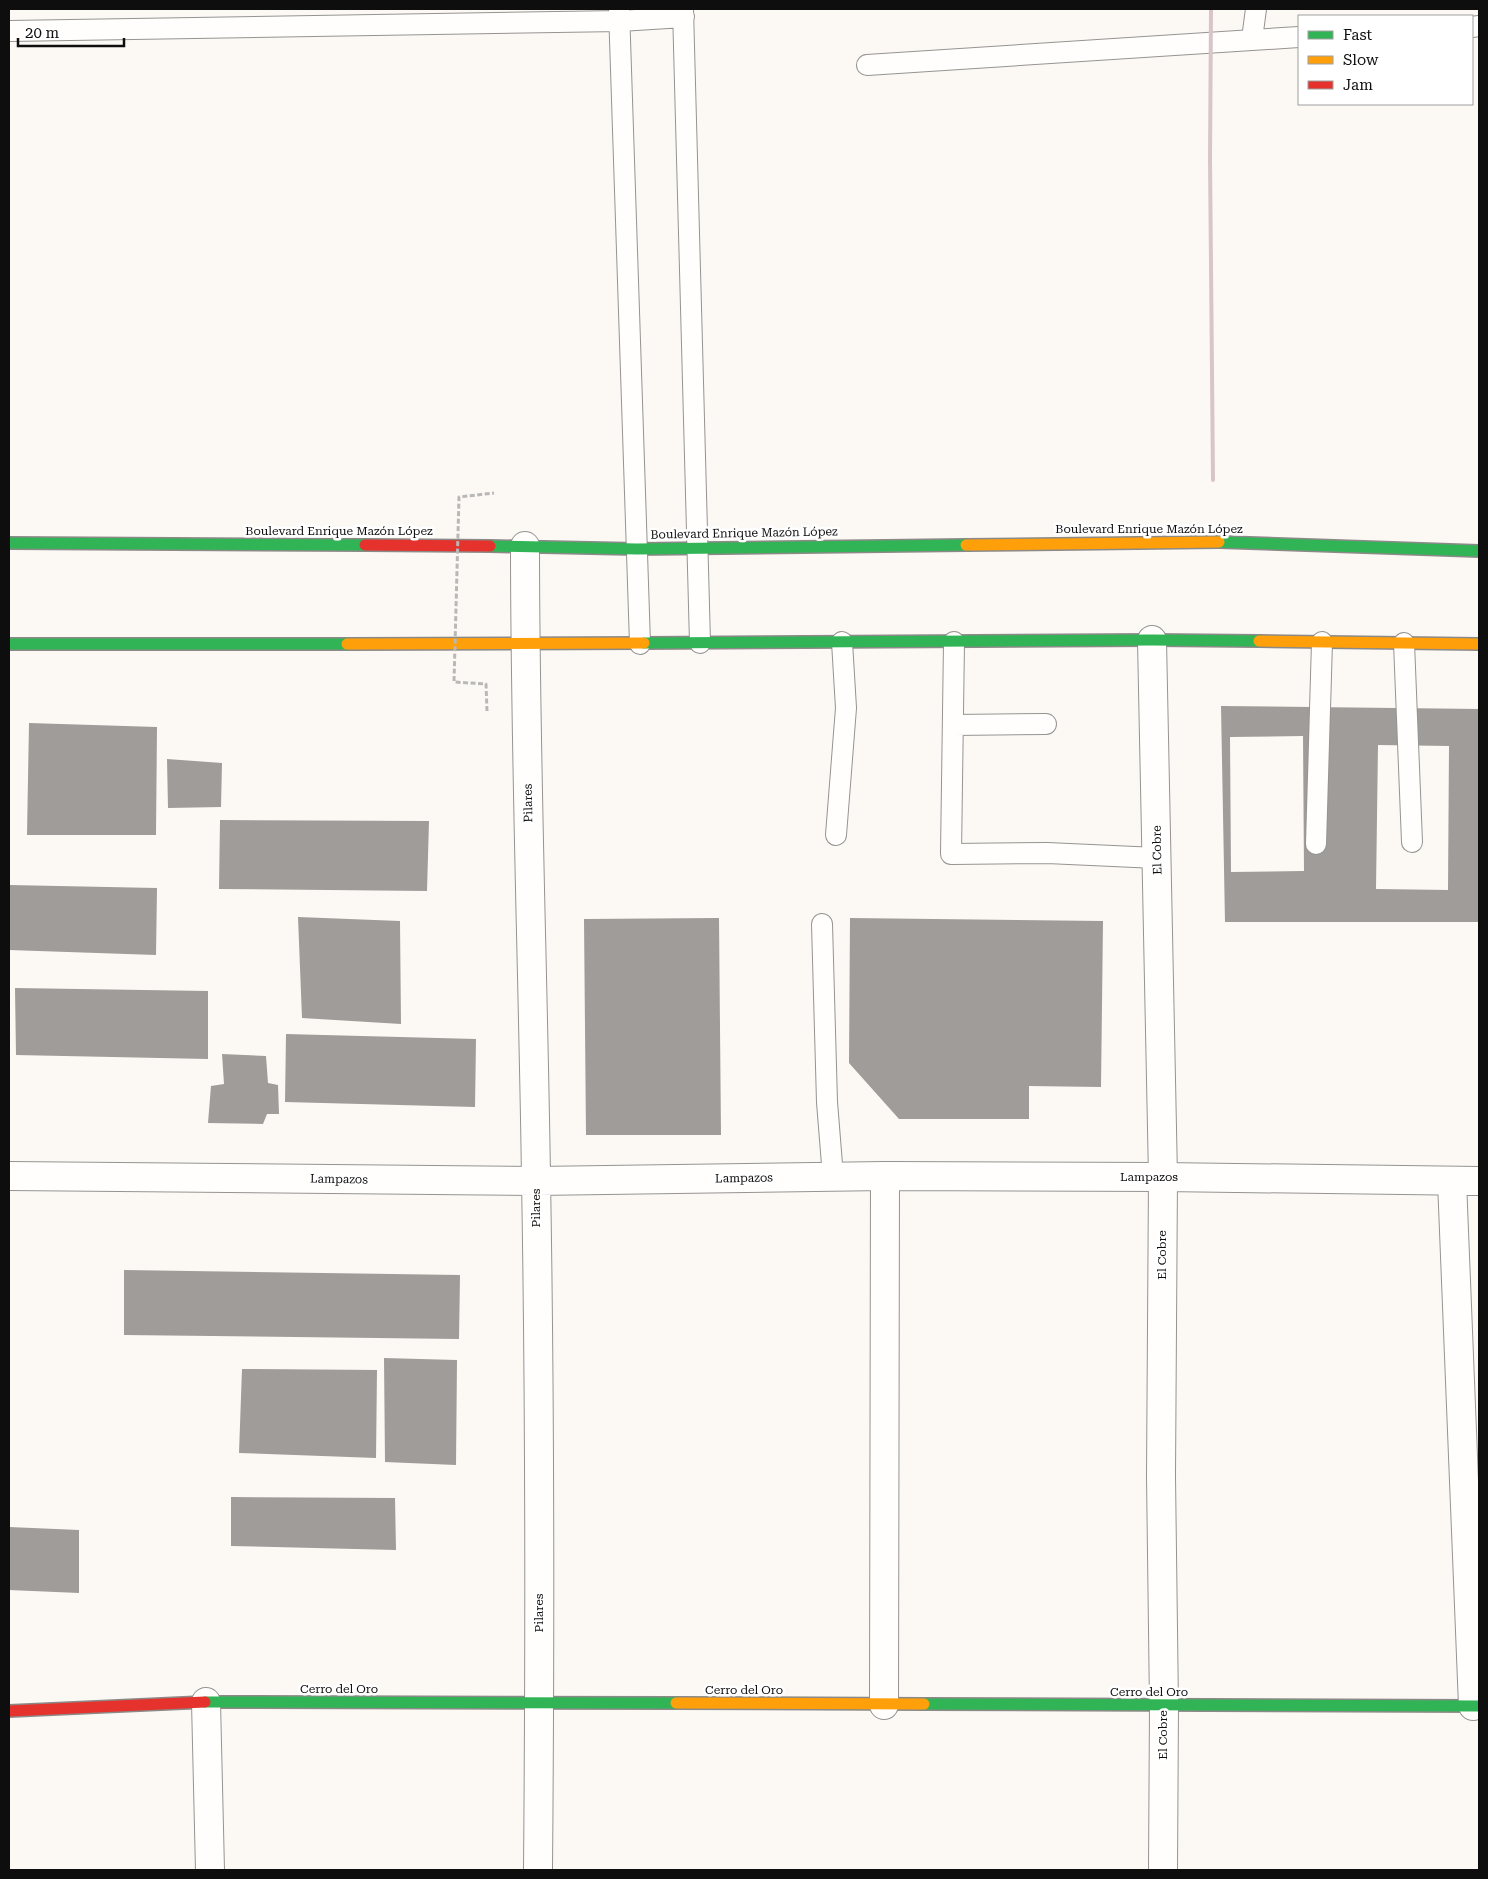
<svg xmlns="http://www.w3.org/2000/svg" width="1488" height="1879" font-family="'Roboto Serif',serif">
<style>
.building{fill:#9f9c99;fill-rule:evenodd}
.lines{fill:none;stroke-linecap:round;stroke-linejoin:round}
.lane-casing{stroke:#959492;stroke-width:22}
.street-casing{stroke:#959492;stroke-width:30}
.fast-casing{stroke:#8c8a88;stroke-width:14}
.slow-casing{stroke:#8c8a88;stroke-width:14}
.jam-casing{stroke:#8c8a88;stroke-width:14}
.lane{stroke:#fffefd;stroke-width:20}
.street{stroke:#fffefd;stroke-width:28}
.fast{stroke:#30b455;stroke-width:11}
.slow{stroke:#ff9f0a;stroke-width:11}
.jam{stroke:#e5322d;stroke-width:11}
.rail{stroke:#d8c5c8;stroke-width:4}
.path-bridge{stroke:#b8b8b7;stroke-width:3;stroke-dasharray:5 2.5;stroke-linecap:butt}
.labels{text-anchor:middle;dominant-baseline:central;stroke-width:5;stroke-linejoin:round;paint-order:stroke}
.street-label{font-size:12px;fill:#0e0e0e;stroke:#fff}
</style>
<rect width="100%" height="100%" fill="#fcf9f4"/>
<!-- building -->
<path class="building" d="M1221,706l258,3v213h-254zM1303,736l1,135 -73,1 -1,-135zM1378,745l71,1 -1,144 -72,-1z
M29,723l128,4 -1,108h-129z
M167,759l55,4 -1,44 -53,1z
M220,820l209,1 -2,70 -208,-2z
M9,885l148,3 -1,67 -147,-5z
M298,917l102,4 1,103 -99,-6z
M719,918l2,217h-135l-2,-216z
M850,918l253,3 -2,166 -72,-1v33h-130l-50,-56z
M15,988l193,3v68l-192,-4z
M286,1034l190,5 -1,68 -190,-5z
M222,1054l44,2 2,27 10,2 1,29h-12l-4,10 -55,-1 3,-37 13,-2z
M124,1270l336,5 -1,64 -335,-4z
M384,1358l73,2 -1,105 -71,-3z
M242,1369l135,1 -1,88 -137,-5z
M231,1497l164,1 1,52 -165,-4z
M9,1527l70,3v63l-70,-3z"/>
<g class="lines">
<!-- lane casing -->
<g class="lane-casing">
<path id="lane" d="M619,9l21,635
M683,9l17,634
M1472,27l7,-1
M9,31l611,-10 64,-4
M1252,39l4,-30
M867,65l432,-28
M954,642l-3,212 96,-1 110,5
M1404,643l8,199
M953,725l93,-1
M836,835l10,-127 -4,-66
M1316,844l6,-202
M822,924l5,178 6,75"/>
</g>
<!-- street casing -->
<g class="street-casing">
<path id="street" d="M525,546c0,211 8,422 11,632 4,231 4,462 2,692
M1152,640l11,537 -2,299 3,230 -1,164
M9,1176l527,5 349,-5 278,1 316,4
M1452,1181l21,525
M206,1702l4,168
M884,1705l1,-529"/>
</g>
<!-- fast casing -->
<g class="fast-casing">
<path id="fast" d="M1219,542l260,9
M9,543l356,2
M490,546l147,3 329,-4
M644,643l508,-3 107,1
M9,644h338
M205,1702l471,1
M924,1704l555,2"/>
</g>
<!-- slow casing -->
<g class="slow-casing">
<path id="slow" d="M966,545l253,-3
M1259,641l220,3
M347,644l297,-1
M676,1703l248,1"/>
</g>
<!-- jam casing -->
<g class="jam-casing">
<path id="jam" d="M365,545l125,1
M9,1711l196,-9"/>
</g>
<!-- lane -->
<use href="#lane" class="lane"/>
<!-- street -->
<use href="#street" class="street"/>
<!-- fast -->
<use href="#fast" class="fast"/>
<!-- slow -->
<use href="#slow" class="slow"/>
<!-- jam -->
<use href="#jam" class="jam"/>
<!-- rail -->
<path class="rail" d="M1211,9l-1,150 3,321"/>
<!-- path-bridge -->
<path class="path-bridge" d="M487,711l-1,-27 -32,-2 5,-185 35,-4"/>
</g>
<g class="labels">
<!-- street labels -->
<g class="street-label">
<text x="1149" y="529">Boulevard Enrique Mazón López</text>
<text x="339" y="531">Boulevard Enrique Mazón López</text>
<text transform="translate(744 533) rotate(-1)">Boulevard Enrique Mazón López</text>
<text transform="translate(528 803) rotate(-91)">Pilares</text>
<text transform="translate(1157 850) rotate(-91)">El Cobre</text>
<text x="1149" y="1177">Lampazos</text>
<text transform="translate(744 1178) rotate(-1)">Lampazos</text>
<text transform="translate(339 1179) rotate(1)">Lampazos</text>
<text transform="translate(536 1208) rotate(-90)">Pilares</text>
<text transform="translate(1162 1255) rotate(-90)">El Cobre</text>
<text transform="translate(539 1613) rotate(-90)">Pilares</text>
<text x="339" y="1689">Cerro del Oro</text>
<text x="744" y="1690">Cerro del Oro</text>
<text x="1149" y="1692">Cerro del Oro</text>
<text transform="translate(1163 1735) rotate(-90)">El Cobre</text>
</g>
</g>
<!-- border -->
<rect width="1488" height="1879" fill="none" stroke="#0e0e0e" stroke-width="20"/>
<!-- legend -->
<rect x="1298" y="15" width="175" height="90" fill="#ffffff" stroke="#9f9f9f"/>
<rect x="1308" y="31" width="25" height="8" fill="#30b455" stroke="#9f9f9f"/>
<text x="1343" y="40" font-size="15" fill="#0e0e0e">Fast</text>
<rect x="1308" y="56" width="25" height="8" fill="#ff9f0a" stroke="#9f9f9f"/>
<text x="1343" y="65" font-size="15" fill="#0e0e0e">Slow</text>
<rect x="1308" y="81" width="25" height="8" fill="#e5322d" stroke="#9f9f9f"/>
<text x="1343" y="90" font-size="15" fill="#0e0e0e">Jam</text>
<!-- scale -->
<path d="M18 38v8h106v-8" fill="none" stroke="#0e0e0e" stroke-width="2.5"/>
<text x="25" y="38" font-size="15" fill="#0e0e0e" stroke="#ffffff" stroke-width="4" paint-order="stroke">20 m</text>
</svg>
